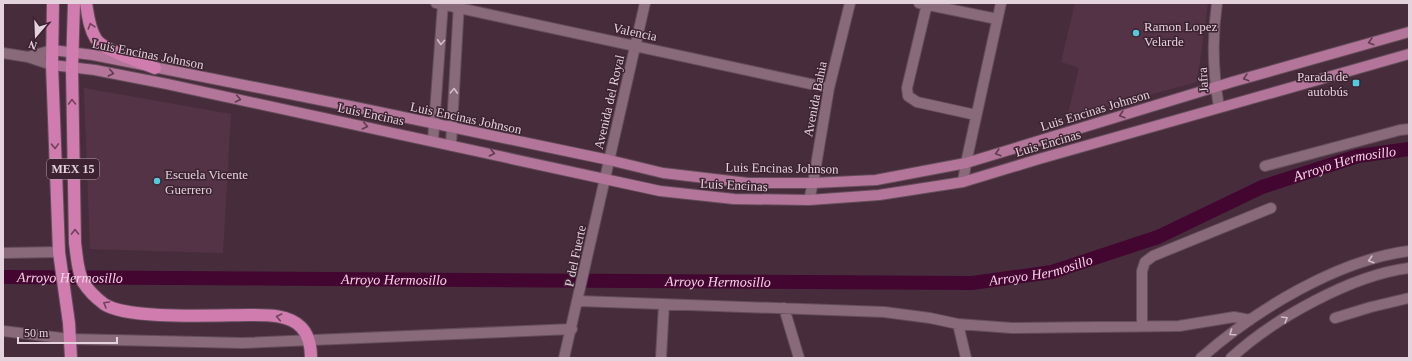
<svg xmlns="http://www.w3.org/2000/svg" width="1412" height="361" font-family="Georgia,serif">
<style>
.built{fill:#543346}
.lines{fill:none;stroke-linecap:round;stroke-linejoin:round}
.canal{stroke:#430631;stroke-width:14}
.minor-casing{stroke:#644d5a;stroke-width:12}
.major-casing{stroke:#644d5a;stroke-width:12}
.highway-casing{stroke:#644d5a;stroke-width:14}
.minor{stroke:#886a7b;stroke-width:10}
.major{stroke:#b3759a;stroke-width:10}
.highway{stroke:#d07cae;stroke-width:12}
.oneway{stroke:#70425d}
.oneway2{stroke:#d2bdc9}
.oneway3{stroke:#603c51}
.poi-dot{fill:#54cadd;stroke:#3d2332;stroke-width:1.5}
.labels{text-anchor:middle;dominant-baseline:central;stroke-width:3;stroke-linejoin:round;paint-order:stroke}
.shield{fill:#3d2332;stroke:#b29ea9;stroke-width:1}
.shield-label{font-size:12px;font-weight:bold;fill:#e4d2dc}
.poi-label{font-size:13px;fill:#e4d2dc;stroke:#3d2332;text-anchor:start}
.street-label{font-size:13px;fill:#e4d2dc;stroke:#3d2332}
.water-label{font-size:14px;font-style:italic;fill:#f9d2e8;stroke:#3d2332}
</style>
<rect width="100%" height="100%" fill="#472d3c"/>
<!-- built -->
<path class="built" d="M1075,3h133l-11,79 -130,35 12,-49 -18,-6z
M84,88l147,26 -8,139 -133,-4z"/>
<g class="lines">
<!-- canal -->
<path class="canal" id="s1" d="M3,277l969,6 80,-11 106,-35 104,-50 96,-31 51,-7"/>
<!-- minor casing -->
<g class="minor-casing">
<path id="minor" d="M436,3l393,85
M919,3l78,16
M1217,3c-5,34 -4,70 2,104
M927,4l-20,84 1,8 9,6 59,13
M3,53l25,4 24,8
M28,57l24,-7
M433,140l10,-137
M451,144l8,-141
M1265,166l135,-36 9,-1
M963,182l3,-19 35,-160
M809,200l4,-17 16,-95 21,-85
M3,253l56,-1
M579,301l305,11 46,6 28,6 54,4 167,-2 55,-9 16,3
M784,308l15,50
M1335,318l36,-11 38,-9
M958,324l8,34
M1142,325v-54l3,-9 8,-6 118,-48
M3,331l67,8 172,4 330,-14
M564,358l81,-355
M661,358l3,-54
M1201,358c53,-47 136,-98 208,-107
M1231,358c42,-39 121,-83 178,-90"/>
</g>
<!-- major casing -->
<g class="major-casing">
<path id="major" d="M52,50l41,5 262,52 254,53 54,13 85,10h65l63,-3 90,-17 266,-81 177,-50
M52,65l43,5 72,14 493,107 74,8 75,1 70,-5 84,-13 76,-23 370,-105"/>
</g>
<!-- highway casing -->
<g class="highway-casing">
<path id="highway" d="M53,3l-1,62 7,187 10,71 2,35
M74,3l-2,65 3,175c2,13 2,27 8,39 5,8 13,16 21,22 23,16 114,11 145,11 16,0 39,-1 52,12 8,8 10,20 10,31
M86,3c2,12 3,25 10,36 8,12 45,23 59,29"/>
</g>
<!-- minor -->
<use href="#minor" class="minor"/>
<!-- major -->
<use href="#major" class="major"/>
<!-- highway -->
<use href="#highway" class="highway"/>
</g>
<!-- one-way arrows -->
<defs><path id="oneway-chevron" d="M-2-3.5L2.5 0L-2 3.5" fill="none" stroke-width="1.6" stroke-linecap="round" stroke-linejoin="round"/></defs>
<g class="oneway">
<use href="#oneway-chevron" transform="translate(91 26) rotate(-107)"/>
<use href="#oneway-chevron" transform="translate(72 102) rotate(-91)"/>
<use href="#oneway-chevron" transform="translate(55 146) rotate(88)"/>
<use href="#oneway-chevron" transform="translate(75 232) rotate(-91)"/>
<use href="#oneway-chevron" transform="translate(106 304) rotate(-150)"/>
<use href="#oneway-chevron" transform="translate(279 317) rotate(-168)"/>
</g>
<g class="oneway2">
<use href="#oneway-chevron" transform="translate(441 42) rotate(94)"/>
<use href="#oneway-chevron" transform="translate(454 91) rotate(-87)"/>
<use href="#oneway-chevron" transform="translate(1371 260) rotate(163)"/>
<use href="#oneway-chevron" transform="translate(1285 319) rotate(-30)"/>
<use href="#oneway-chevron" transform="translate(1232 333) rotate(145)"/>
</g>
<g class="oneway3">
<use href="#oneway-chevron" transform="translate(1371 42) rotate(164)"/>
<use href="#oneway-chevron" transform="translate(111 73) rotate(11)"/>
<use href="#oneway-chevron" transform="translate(1246 78) rotate(164)"/>
<use href="#oneway-chevron" transform="translate(238 99) rotate(12)"/>
<use href="#oneway-chevron" transform="translate(1122 115) rotate(163)"/>
<use href="#oneway-chevron" transform="translate(365 126) rotate(12)"/>
<use href="#oneway-chevron" transform="translate(492 153) rotate(13)"/>
<use href="#oneway-chevron" transform="translate(998 153) rotate(163)"/>
</g>
<!-- markers -->
<g class="poi-dot">
<circle cx="1136" cy="33" r="4"/>
<rect x="1352" y="79" width="8" height="8" rx="2"/>
<circle cx="157" cy="181" r="4"/>
</g>
<g class="labels">
<!-- shield labels -->
<rect class="shield" x="47" y="159" width="52" height="20" rx="3"/>
<g class="shield-label">
<text x="73" y="169">MEX 15</text>
</g>
<!-- poi labels -->
<g class="poi-label">
<text x="1144" y="26">Ramon Lopez<tspan x="1144" dy="15">Velarde</tspan></text>
<text x="1348" y="76" text-anchor="end">Parada de<tspan x="1348" dy="15">autobús</tspan></text>
<text x="165" y="174">Escuela Vicente<tspan x="165" dy="15">Guerrero</tspan></text>
</g>
<!-- street labels -->
<g class="street-label">
<text transform="translate(635 32) rotate(12)">Valencia</text>
<text transform="translate(148 54) rotate(11)">Luis Encinas Johnson</text>
<text transform="translate(1203 80) rotate(-94)">Jafra</text>
<text transform="translate(815 99) rotate(-79)">Avenida Bahia</text>
<text transform="translate(609 102) rotate(-77)">Avenida del Royal</text>
<text transform="translate(1095 110) rotate(-17)">Luis Encinas Johnson</text>
<text transform="translate(371 114) rotate(12)">Luis Encinas</text>
<text transform="translate(466 118) rotate(12)">Luis Encinas Johnson</text>
<text transform="translate(1048 143) rotate(-16)">Luis Encinas</text>
<text transform="translate(782 168) rotate(1)">Luis Encinas Johnson</text>
<text transform="translate(734 185) rotate(3)">Luis Encinas</text>
<text transform="translate(575 256) rotate(-78)">P del Fuerte</text>
</g>
<!-- water labels -->
<g class="water-label">
<text stroke="none"><textPath href="#s1" startOffset="1363">Arroyo Hermosillo</textPath></text>
<text stroke="none"><textPath href="#s1" startOffset="1039">Arroyo Hermosillo</textPath></text>
<text stroke="none"><textPath href="#s1" startOffset="67">Arroyo Hermosillo</textPath></text>
<text stroke="none"><textPath href="#s1" startOffset="391">Arroyo Hermosillo</textPath></text>
<text stroke="none"><textPath href="#s1" startOffset="715">Arroyo Hermosillo</textPath></text>
</g>
</g>
<!-- border -->
<rect width="1412" height="361" fill="none" stroke="#e4d2dc" stroke-width="8"/>
<!-- north arrow -->
<g transform="translate(36 36) rotate(199)" stroke="#3d2332" stroke-width="3" paint-order="stroke">
<path d="M0-3L7 15L0 10L-7 15Z" fill="#e4d2dc"/>
<text y="-6" font-size="11" font-weight="bold" text-anchor="middle" fill="#e4d2dc">N</text>
</g>
<!-- scale -->
<path d="M18 337v6h99v-6" fill="none" stroke="#e4d2dc" stroke-width="2"/>
<text x="24" y="337" font-size="12" fill="#e4d2dc" stroke="#3d2332" stroke-width="3" paint-order="stroke">50 m</text>
</svg>
